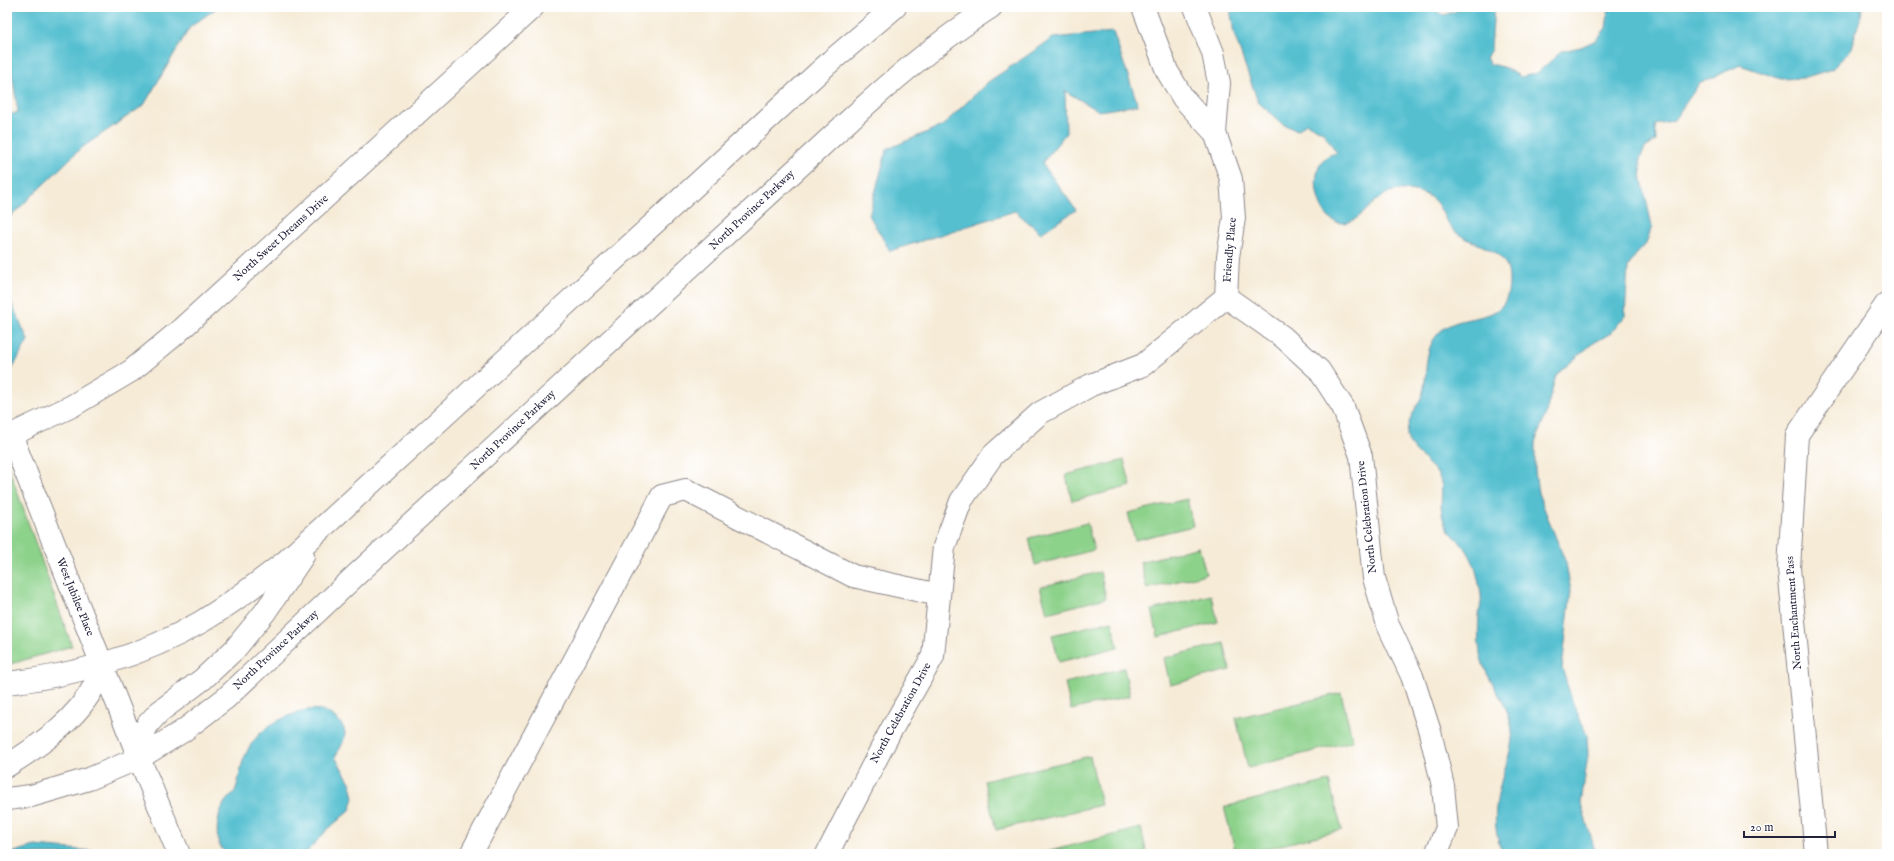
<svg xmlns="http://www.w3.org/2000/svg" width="1894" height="861" font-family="'IM FELL English',serif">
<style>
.green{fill:#8dd28b;stroke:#587a63}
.water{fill:#54bfd0;stroke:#3b7086}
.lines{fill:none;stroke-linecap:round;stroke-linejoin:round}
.minor-casing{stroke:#8c8689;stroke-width:24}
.minor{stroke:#fff;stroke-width:22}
.labels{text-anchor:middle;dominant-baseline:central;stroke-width:3.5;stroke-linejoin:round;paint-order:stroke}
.street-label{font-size:11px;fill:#22223b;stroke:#fff}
</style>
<rect width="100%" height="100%" fill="#fff"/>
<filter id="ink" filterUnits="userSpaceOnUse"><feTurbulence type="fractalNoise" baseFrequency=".025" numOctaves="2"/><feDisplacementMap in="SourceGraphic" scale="8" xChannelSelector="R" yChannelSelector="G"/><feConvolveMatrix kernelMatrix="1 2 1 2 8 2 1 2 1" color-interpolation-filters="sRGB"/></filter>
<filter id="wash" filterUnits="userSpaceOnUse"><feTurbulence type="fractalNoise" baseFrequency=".012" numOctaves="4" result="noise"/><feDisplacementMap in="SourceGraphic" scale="16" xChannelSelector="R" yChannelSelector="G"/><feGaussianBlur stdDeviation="0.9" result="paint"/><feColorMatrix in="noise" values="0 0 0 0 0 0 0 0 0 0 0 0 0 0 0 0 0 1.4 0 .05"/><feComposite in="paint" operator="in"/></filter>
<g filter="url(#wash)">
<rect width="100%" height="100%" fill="#f6ebd7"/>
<!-- green -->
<path class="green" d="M1124,460l7,26 -59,15 -6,-26z
M7,463l65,183 -65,19z
M1187,499l6,27 -58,14 -7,-27z
M1087,523l7,27 -59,15 -6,-27z
M1199,547l7,27 -59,15 -7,-27z
M1100,572l6,26 -59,15 -7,-26z
M1211,595l7,27 -60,15 -6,-27z
M1112,621l6,26 -59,15 -7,-27z
M1224,643l6,27 -60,15 -6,-27z
M1124,668l6,28 -59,14 -6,-27z
M1341,693l12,48 -105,27 -12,-50z
M1090,756l11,49 -105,25 -12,-49z
M1329,781l13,49 -97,24h-9l-12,-47z
M1141,828l6,26h-109z"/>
<!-- water -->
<path class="water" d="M7,7h211l-28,20 -46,78 -64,44 -73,71v-104l11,-4 -11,-69z
M1230,7h198l16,8 15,-5 4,-3h31l-3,42 -5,9 4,6 16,4 15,9 16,-4 25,-22 19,-4 15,-7 10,-12 3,-21h253l-1,9 -11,35 -18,18 -29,9 -22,1 -41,-14 -41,19 -25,36 -19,5 1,16 -11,7 -5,11 2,22 10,45 -6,18 -11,12 -7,11 -3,49 -14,17 -19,11 -36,31 -11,41 -10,27v28l3,22 28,70 5,28 -9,77 11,35 14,32 1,20 -7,49 15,50h-93c-13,-29 -7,-57 2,-86 4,-13 8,-25 7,-38 -3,-29 -26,-48 -32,-76 -2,-14 -2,-26 -1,-39 1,-7 3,-14 2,-20 -1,-8 -3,-16 -5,-24 -2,-8 -8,-20 -13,-26 -10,-11 -15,-12 -20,-27 -5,-13 3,-32 -5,-43 -8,-14 -32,-25 -31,-42 1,-16 12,-27 16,-41 5,-19 0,-40 14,-57 22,-28 74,-3 72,-57 -1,-30 -33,-31 -52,-45 -10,-6 -13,-19 -19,-28 -7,-12 -26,-16 -39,-15 -26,2 -35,34 -58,33 -25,-1 -34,-56 -13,-67 3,-2 6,-2 9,-3l-14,-21 -17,-9 -8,7 -16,-6 -24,-22 -24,-68z
M1113,32l25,73 -39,6 -34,-20 1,42 -24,30 34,47 -35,23 -26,-22 -125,40 -21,-36 18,-66 55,-23 46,-44 65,-44z
M7,293l21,47 -21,39z
M306,710c4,0 9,-1 13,0 10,1 26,13 26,24 -1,9 -6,16 -10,23l16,27 3,14 -4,12 -23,20 -22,24h-79c-2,-3 -6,-7 -7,-10 -4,-13 -1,-31 6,-42 2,-4 8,-6 10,-11 4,-9 4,-18 7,-27 10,-32 33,-45 64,-54z
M35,846l71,6 2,2h-101z"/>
</g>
<g filter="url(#ink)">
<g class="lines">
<!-- minor casing -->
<g class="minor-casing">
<path id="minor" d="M1143,7l24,64 16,27 32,35
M1195,7l18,46 6,30 -4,50 16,46 3,39 -6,39 -2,40
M1226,297l57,40 36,33 24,37 18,49 13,122 14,47 24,51 18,56 13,54 4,42 -11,26
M11,435l128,323 40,96
M7,437l65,-31 59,-35 47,-39 355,-325
M7,683c66,-7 136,-27 194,-61 30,-18 57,-39 84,-60l546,-501 64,-54
M139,758l2,-20 7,-14 11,-12 44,-33 32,-30 30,-37 38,-56
M7,766c32,-20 71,-47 88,-82 3,-6 4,-14 7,-20
M7,799l24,-3 58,-17 50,-21 44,-27 43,-33 129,-122 512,-472c40,-36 79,-68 124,-97
M471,854l191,-358 24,-6 167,86 86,19
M827,854l63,-122 43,-76 11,-109 17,-46 32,-46 47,-42 51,-28 52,-20 83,-68
M1816,854l-27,-286 8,-133 90,-132"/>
</g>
<!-- minor -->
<use href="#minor" class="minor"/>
</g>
</g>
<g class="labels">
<!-- street labels -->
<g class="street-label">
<text transform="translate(752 210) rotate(-43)">North Province Parkway</text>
<text transform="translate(281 238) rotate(-42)">North Sweet Dreams Drive</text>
<text transform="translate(1230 250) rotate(-85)">Friendly Place</text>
<text transform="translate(513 430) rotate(-43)">North Province Parkway</text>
<text transform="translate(1367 517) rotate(-96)">North Celebration Drive</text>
<text transform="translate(75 597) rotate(68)">West Jubilee Place</text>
<text transform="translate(1794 613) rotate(-94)">North Enchantment Pass</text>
<text transform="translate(276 650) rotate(-43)">North Province Parkway</text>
<text transform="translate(901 713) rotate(-61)">North Celebration Drive</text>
</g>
</g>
<!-- margin -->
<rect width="1894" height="861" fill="none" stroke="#fff" stroke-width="24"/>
<!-- scale -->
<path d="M1744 831v6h91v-6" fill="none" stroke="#22223b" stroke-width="2"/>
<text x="1750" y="831" font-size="12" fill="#22223b" stroke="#ffffff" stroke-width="3" paint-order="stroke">20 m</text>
</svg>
